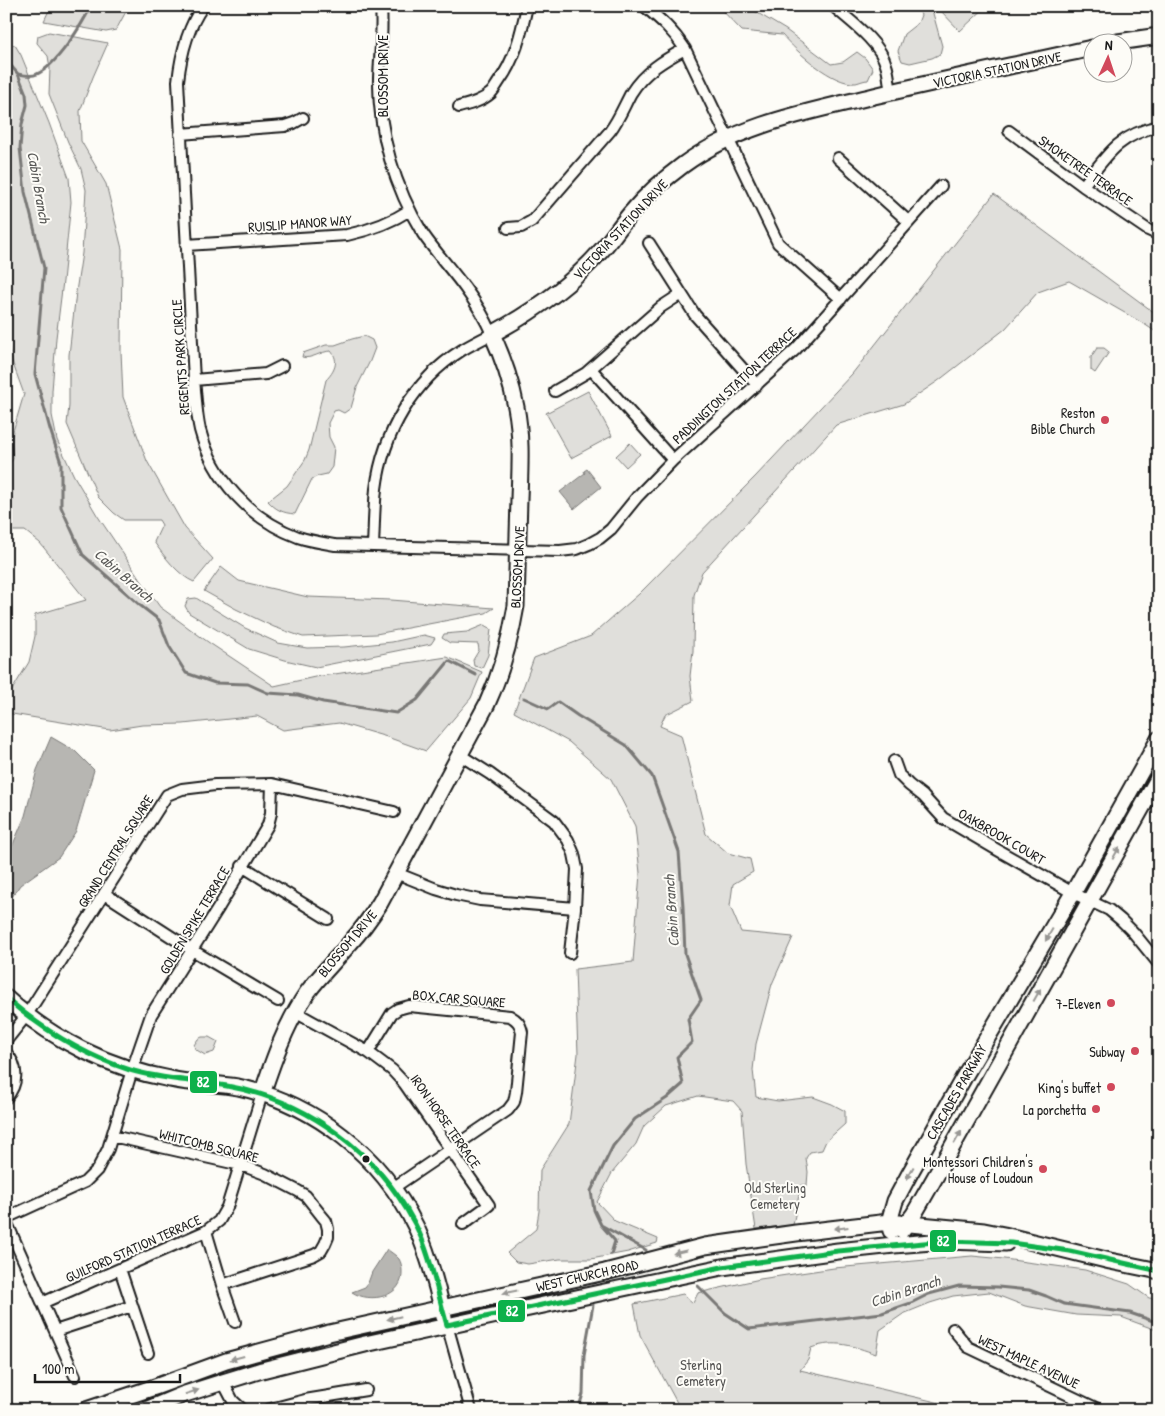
<svg xmlns="http://www.w3.org/2000/svg" width="1165" height="1416" font-family="'Patrick Hand',sans-serif">
<style>
.green{fill:#e0dfdb;stroke:#7e7e7c}
.water{fill:#b7b6b2;stroke:#797876}
.lines{fill:none;stroke-linecap:round;stroke-linejoin:round}
.stream{stroke:#797876;stroke-width:3}
.street-casing{stroke:#1c1c1c;stroke-width:14}
.secondary-casing{stroke:#1c1c1c;stroke-width:19}
.street{stroke:#fdfcf7;stroke-width:10}
.secondary{stroke:#fdfcf7;stroke-width:15}
.bus-1-casing{stroke:#fdfcf7;stroke-width:9}
.bus-1{stroke:#0db14b;stroke-width:5}
.oneway{fill:#989794}
.poi-dot{fill:#d1495b;stroke:#fdfcf7;stroke-width:2}
.bus-dot{fill:#1c1c1c;stroke:#fdfcf7;stroke-width:2}
.labels{text-anchor:middle;dominant-baseline:central;stroke-width:4;stroke-linejoin:round;paint-order:stroke}
.street-label{font-size:14px;fill:#1c1c1c;stroke:#fdfcf7}
.poi-label{font-size:14px;fill:#1c1c1c;stroke:#fdfcf7;text-anchor:end}
.park-label{font-size:14px;fill:#575655;stroke:#fdfcf7}
.water-label{font-size:15px;font-style:italic;fill:#5a5a58;stroke:#fdfcf7}
.line-badge{stroke:#fdfcf7;stroke-width:2}
.badge-label{font-size:14px;text-anchor:middle;font-weight:bold;fill:#fff}
</style>
<rect width="100%" height="100%" fill="#fdfcf7"/>
<filter id="ink" filterUnits="userSpaceOnUse"><feTurbulence type="fractalNoise" baseFrequency=".02" numOctaves="2"/><feDisplacementMap in="SourceGraphic" scale="10" xChannelSelector="R" yChannelSelector="G"/><feConvolveMatrix kernelMatrix="1 2 1 2 8 2 1 2 1" color-interpolation-filters="sRGB"/></filter>
<g filter="url(#ink)">
<!-- green -->
<path class="green" d="M51,6h78l-13,24 -10,2 -62,-11z
M718,6h28l40,24 45,34 12,-2 14,-10 8,6 8,11 -5,11c-4,0 -8,2 -12,3 -23,2 -59,-31 -74,-48l-40,-4z
M917,6h14l11,40 -2,8 -8,4 -22,5 -8,-2 -4,-10 6,-17 14,-11 3,-8z
M944,6h43l-27,25 -20,-21z
M49,32l59,11 -15,34 -13,34 1,30 25,43 16,65 -1,102 2,46 24,64 38,67 28,31 -19,23c-15,-6 -31,-27 -40,-40l8,-17 -3,-5h-35l-10,-7 -16,-16 -31,-73 2,-18v-51l7,-63 6,-39 4,-63 -5,-21 -13,-27 -19,-48 1,-26 -2,-12 -11,-13 1,-7z
M8,44l7,1 6,10 28,68 20,55 2,24 -8,79 -7,57 -4,53v24l5,25 17,36 23,39 41,61 22,31 48,35 66,44 41,-9 132,-20 35,15 -11,26 -45,53 -39,-14 -48,-14 -56,7 -26,-14 -74,8 -41,1 -32,5 -104,-17v-13l23,-38 6,-26v-21l51,-15 -46,-57 -15,-12h-19v-63l7,-9 -2,-21 13,-44 -11,-30 -7,-28v-291z
M994,194l165,122v18l-15,-10 -75,-43 -31,11 -33,37 -67,52 -34,23 -68,21 -134,147 -8,23 -1,56 -3,25 3,25 -28,14 -5,11 21,9 25,99 22,19 22,6 3,13 -20,12 -3,22 11,26 52,5 -21,47 -16,60 -3,26 3,27 22,4 35,-4 19,7 13,7v13l-19,17 -4,9 -12,2 -4,6 2,14 -1,13h-6l-8,40 -37,4 -10,-65 -4,-53 -9,-10 -35,-5 -32,10 -22,20 -8,18 -24,29 -15,29 18,19 43,18 -1,4 -29,9 -37,7h-31l-32,5 -12,-2 -9,-9 29,-24 3,-18 1,-41 29,-46 9,-70 -3,-85 58,-7 7,-89 -5,-47 -24,-47 -42,-37 -55,-30 20,-54 57,-22 48,-42 117,-118 96,-102z
M364,336l8,4 3,8 -5,13 -13,26 -6,21 -7,5 -6,-3 -4,1 -6,12 1,14 5,10 -2,20 -5,7 -9,2 -6,3 -17,35c-12,-1 -19,-4 -27,-13l19,-15 18,-26 4,-10 17,-70c8,-8 14,-19 5,-29 -10,0 -20,9 -29,6l1,-4 23,-8h9l17,-6z
M1097,348h7l5,4 -14,21 -4,-3v-13z
M588,391l24,45 -41,22 -25,-45z
M630,443l10,11 -14,13 -10,-11z
M221,567l18,14 69,16 83,3 103,8 -8,5 -110,21 -73,3 -29,-10 -38,-18 -32,-18z
M196,598l49,30 33,15 29,5 37,-1 48,-5 32,-7 11,3 -4,6 -115,23 -31,-7 -36,-11 -60,-36 -4,-7 3,-7z
M484,625l7,4 -3,26 -6,13 -8,-2 -1,-6 6,-10 -1,-6 -28,-1 -8,-5 2,-4 23,-2z
M202,1037h7l9,5 -4,10 -9,3 -10,-6 -1,-4 4,-6z
M972,1256l32,3 81,11 44,14 20,14 10,1v32l-38,-14 -45,-2 -51,-9 -36,-14 -36,4 -23,7 -27,11 -23,16 -4,24c-23,-8 -40,-15 -65,-6l-3,12 -8,10 149,35 -1,5h-267l-41,-75 -6,-31 49,-10 10,9 5,-10 62,-14 74,-11z"/>
<!-- water -->
<path class="water" d="M587,469l14,18 -27,22 -14,-17 25,-19 -1,-2z
M51,737l24,14 19,19 -18,61 -17,26 -39,28 -14,21v-45l19,-45 12,-46z
M387,1249c3,3 9,6 12,10 2,3 3,8 3,12 2,26 -32,33 -50,21l13,-5 3,-4 4,-11z"/>
<g class="lines">
<!-- stream -->
<path class="stream" d="M6,60l12,14 8,20 1,11 -5,19 -2,24 5,44 19,76 -9,106 15,55 11,34v44l22,48 58,51 18,14 10,26 17,27 29,10 33,1 20,9 30,2 25,7 73,11 21,-13 32,-39 27,14
M18,74c5,1 14,3 19,0 19,-8 45,-49 54,-68
M524,698l24,11 10,-7 20,14 48,29 26,31 27,76 4,55 2,47 16,46 -13,19 4,23 -15,15 6,27 -16,14 -32,21 -22,27 -22,45 3,19 7,15 45,25
M602,1226l13,15 -4,13
M698,1286l27,27 24,16 133,-16 29,-10 18,-9 30,-8 39,1 31,3 17,6 18,8 66,9 29,10
M578,1410l5,-16 1,-39 9,-50"/>
<!-- street casing -->
<g class="street-casing">
<path id="street" d="M203,6c-16,22 -22,48 -25,75l16,299c2,16 2,33 6,50 13,49 50,89 98,107 12,4 25,6 37,8l225,6 17,-2 12,-5 11,-6 11,-9 26,-32 36,-37 123,-111 145,-163
M644,6c17,14 29,24 41,43l93,194 63,56
M833,6c17,15 47,36 53,59 3,8 3,18 5,27
M459,107c11,-3 23,-6 32,-14 3,-3 5,-7 7,-10 17,-23 23,-49 29,-77
M1009,131l74,55 65,44 11,5
M180,134l105,-8 9,-3 9,-5
M838,158l71,64
M1083,186c24,-31 35,-51 76,-60
M508,228l13,-1 11,-6 78,-90c9,-12 14,-25 21,-38 13,-21 33,-33 54,-44
M649,243l46,72 62,70
M186,245l161,-10c23,-5 43,-12 63,-25
M591,369l82,91
M194,380l72,-6 16,-8
M555,391l31,-18 75,-66 20,-13
M373,546c1,-19 1,-38 3,-57 7,-56 38,-109 86,-139 10,-6 20,-11 30,-16 -7,-16 -16,-31 -27,-46 -13,-18 -29,-35 -42,-54 -28,-46 -45,-101 -44,-156 1,-24 4,-47 2,-72
M460,755l30,19 64,47 14,19 6,14 3,15 -2,39 -5,45
M894,761l5,14 10,10 14,11 20,22 51,30 79,45 36,17 12,10 12,12 26,32
M242,866l86,53
M396,873l40,16 20,6 24,5 95,8
M105,894l87,56 86,51
M295,1012l73,40 24,18 12,13 85,122 -26,19
M6,1041l20,-25 141,-221 15,-6 33,-4 57,-1 122,28
M368,1052l24,-39 6,-4 11,-3 101,10c7,4 10,7 12,16l-6,60 -2,10 -6,8 -115,78
M6,1053c13,13 12,32 0,45
M112,1136l129,29 24,9 33,17 8,5 15,19 5,6 2,8v8l-3,7 -4,7 -7,4 -92,30
M6,1218l79,-36 12,-12 11,-21 24,-79 19,-55 68,-108 49,-82 3,-12 1,-29
M6,1221l69,155
M206,1231l16,54 13,37
M120,1269l28,84
M42,1303l164,-72 13,-10 8,-14 35,-113
M447,1325l24,85
M953,1329l15,18 132,63
M55,1331l77,-25
M223,1382l10,19 10,9
M6,1406l5,4
M267,1410l38,-10 61,-10"/>
</g>
<!-- secondary casing -->
<g class="secondary-casing">
<path id="secondary" d="M1118,42l41,-6
M6,998c46,42 104,70 164,81 22,5 45,4 68,8 76,16 144,69 178,140 13,28 21,59 28,90
M262,1094c12,-36 24,-70 45,-101 13,-18 29,-33 43,-50 11,-12 21,-26 30,-40l107,-199c15,-33 23,-62 29,-98 1,-36 2,-71 3,-107 1,-31 3,-62 -3,-92 -5,-26 -13,-49 -24,-73 41,-22 77,-47 108,-82 11,-12 20,-26 31,-39 15,-18 33,-34 52,-48 56,-41 125,-53 191,-69 73,-17 146,-32 218,-48
M902,1230l12,-16 24,-42 221,-395
M891,1231l-2,-9 6,-21 15,-28 54,-96 109,-184 86,-154
M86,1410l69,-23 71,-26 103,-28 276,-61 100,-26 91,-13 93,-11 95,9 20,4 106,26 49,10
M146,1410l36,-15 41,-13 39,-12 103,-26 155,-34 202,-43 116,-16 56,-6 51,-4 61,2"/>
</g>
<!-- street -->
<use href="#street" class="street"/>
<!-- secondary -->
<use href="#secondary" class="secondary"/>
<!-- bus-1 casing -->
<g class="bus-1-casing">
<path id="bus-1" d="M6,998c37,32 77,57 124,72 32,10 64,10 97,16 80,14 150,66 188,138 16,31 22,68 32,101l275,-58 116,-16 107,-10 66,2 59,8 89,20"/>
</g>
<!-- bus-1 -->
<use href="#bus-1" class="bus-1"/>
</g>
<!-- one-way arrows -->
<defs><path id="oneway-solid" d="M-6-.8H1V-3.2L6.5 0L1 3.2V.8H-6Z" transform="scale(1.25)"/></defs>
<g class="oneway">
<use href="#oneway-solid" transform="translate(1116 853) rotate(-61)"/>
<use href="#oneway-solid" transform="translate(1049 935) rotate(120)"/>
<use href="#oneway-solid" transform="translate(1037 995) rotate(-61)"/>
<use href="#oneway-solid" transform="translate(958 1137) rotate(-61)"/>
<use href="#oneway-solid" transform="translate(910 1173) rotate(119)"/>
<use href="#oneway-solid" transform="translate(841 1228) rotate(173)"/>
<use href="#oneway-solid" transform="translate(680 1252) rotate(166)"/>
<use href="#oneway-solid" transform="translate(510 1292) rotate(168)"/>
<use href="#oneway-solid" transform="translate(394 1318) rotate(167)"/>
<use href="#oneway-solid" transform="translate(237 1358) rotate(165)"/>
<use href="#oneway-solid" transform="translate(192 1392) rotate(-18)"/>
</g>
</g>
<!-- markers -->
<g class="poi-dot">
<circle cx="1105" cy="420" r="5"/>
<circle cx="1111" cy="1003" r="5"/>
<circle cx="1135" cy="1051" r="5"/>
<circle cx="1111" cy="1087" r="5"/>
<circle cx="1096" cy="1109" r="5"/>
<circle cx="1043" cy="1169" r="5"/>
</g>
<circle class="bus-dot" cx="366" cy="1159" r="4.5"/>
<g class="labels">
<!-- street labels -->
<g class="street-label">
<text transform="translate(997 69) rotate(-12)">VICTORIA STATION DRIVE</text>
<text transform="translate(382 76) rotate(-90)">BLOSSOM DRIVE</text>
<text transform="translate(1086 170) rotate(35)">SMOKETREE TERRACE</text>
<text transform="translate(300 223) rotate(-4)">RUISLIP MANOR WAY</text>
<text transform="translate(620 229) rotate(-47)">VICTORIA STATION DRIVE</text>
<text transform="translate(180 357) rotate(-94)">REGENTS PARK CIRCLE</text>
<text transform="translate(734 385) rotate(-43)">PADDINGTON STATION TERRACE</text>
<text transform="translate(517 567) rotate(-87)">BLOSSOM DRIVE</text>
<text transform="translate(1002 836) rotate(30)">OAKBROOK COURT</text>
<text transform="translate(115 851) rotate(-58)">GRAND CENTRAL SQUARE</text>
<text transform="translate(194 920) rotate(-59)">GOLDEN SPIKE TERRACE</text>
<text transform="translate(347 943) rotate(-50)">BLOSSOM DRIVE</text>
<text transform="translate(459 998) rotate(5)">BOX CAR SQUARE</text>
<text transform="translate(956 1092) rotate(-60)">CASCADES PARKWAY</text>
<text transform="translate(446 1121) rotate(55)">IRON HORSE TERRACE</text>
<text transform="translate(209 1145) rotate(14)">WHITCOMB SQUARE</text>
<text transform="translate(133 1248) rotate(-24)">GUILFORD STATION TERRACE</text>
<text transform="translate(587 1275) rotate(-13)">WEST CHURCH ROAD</text>
<text transform="translate(1029 1361) rotate(25)">WEST MAPLE AVENUE</text>
</g>
<!-- poi labels -->
<g class="poi-label">
<text x="1095" y="412">Reston<tspan x="1095" dy="16">Bible Church</tspan></text>
<text x="1101" y="1003">7-Eleven</text>
<text x="1125" y="1051">Subway</text>
<text x="1101" y="1087">King's buffet</text>
<text x="1086" y="1109">La porchetta</text>
<text x="1033" y="1161">Montessori Children's<tspan x="1033" dy="16">House of Loudoun</tspan></text>
</g>
<!-- park labels -->
<g class="park-label">
<text x="775" y="1187">Old Sterling<tspan x="775" dy="16">Cemetery</tspan></text>
<text x="701" y="1364">Sterling<tspan x="701" dy="16">Cemetery</tspan></text>
</g>
<!-- water labels -->
<g class="water-label">
<text transform="translate(39 187) rotate(80)">Cabin Branch</text>
<text transform="translate(124 575) rotate(41)">Cabin Branch</text>
<text transform="translate(671 911) rotate(-94)">Cabin Branch</text>
<text transform="translate(905 1291) rotate(-18)">Cabin Branch</text>
</g>
</g>
<g class="line-badge">
<rect x="189" y="1070" width="29" height="24" rx="5" fill="#0db14b"/>
<rect x="929" y="1229" width="28" height="24" rx="5" fill="#0db14b"/>
<rect x="497" y="1299" width="29" height="24" rx="5" fill="#0db14b"/>
</g>
<g class="badge-label">
<text x="203" y="1087">82</text>
<text x="943" y="1246">82</text>
<text x="512" y="1316">82</text>
</g>
<!-- margin -->
<rect width="1165" height="1416" fill="none" stroke="#fdfcf7" stroke-width="25"/>
<rect x="12" y="12" width="1140" height="1391" fill="none" stroke="#1c1c1c" stroke-width="2" filter="url(#ink)"/>
<!-- north arrow -->
<g transform="translate(1108 58) rotate(3)"><circle r="24" fill="#fdfcf7" stroke="#a3a29f"/>
<path d="M0-4L9 19L0 12L-9 19Z" fill="#d1495b"/>
<text y="-8" font-size="14" font-weight="bold" text-anchor="middle" fill="#1c1c1c">N</text>
</g>
<!-- scale -->
<path d="M35 1374v8h145v-8" fill="none" stroke="#1c1c1c" stroke-width="2.5"/>
<text x="42" y="1374" font-size="15" fill="#1c1c1c" stroke="#fdfcf7" stroke-width="4" paint-order="stroke">100 m</text>
</svg>
